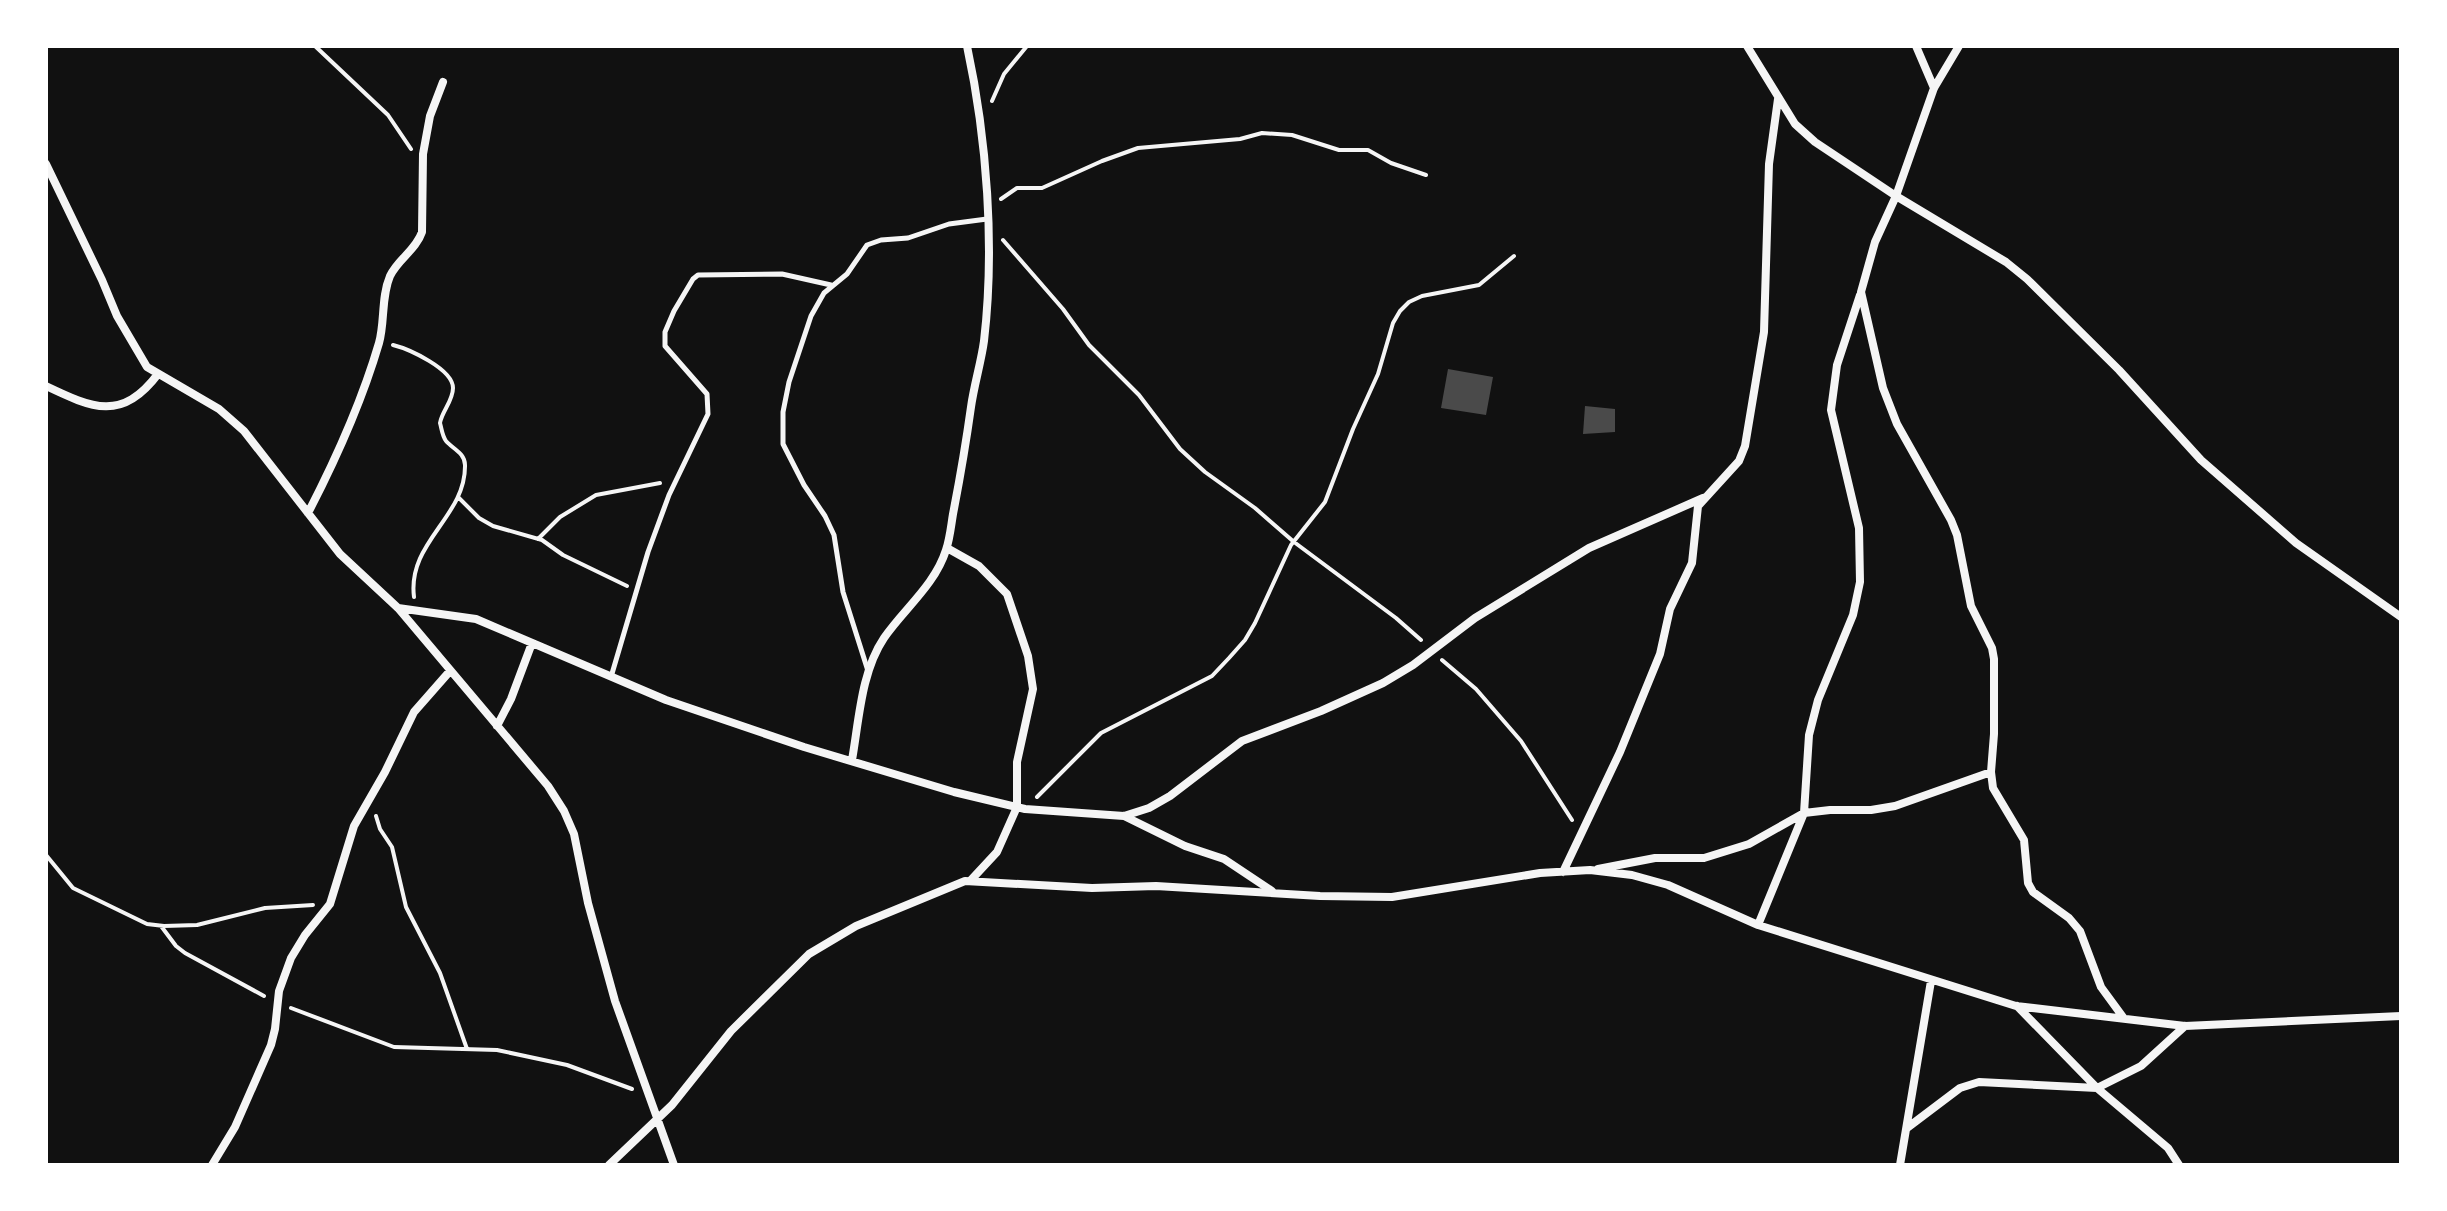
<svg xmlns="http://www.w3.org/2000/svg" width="2447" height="1211" font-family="'Golos Text',sans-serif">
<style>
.building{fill:#4a4a4a}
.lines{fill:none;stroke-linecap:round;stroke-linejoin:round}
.path{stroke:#f5f5f5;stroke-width:4}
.service{stroke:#f5f5f5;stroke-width:5}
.minor{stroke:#f5f5f5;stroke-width:8}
</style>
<rect width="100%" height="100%" fill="#111"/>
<!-- building -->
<path class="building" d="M1448,369l45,8 -7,38 -45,-7z
M1585,406l30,3v23l-32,2z"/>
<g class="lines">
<!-- path -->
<path class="path" d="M315,46l73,69 23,34
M992,101l12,-27 23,-28
M1001,199l16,-11h25l60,-27 36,-13 102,-9 22,-6 30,2 47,15h29l23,13 35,12
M1003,240l60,69 26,36 50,50 41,54 25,23 50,36 39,34 102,76 25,22
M393,345c16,4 60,24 60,43 0,13 -11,23 -13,35 2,7 2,12 6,18 7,8 19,12 19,24 1,52 -58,77 -51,132
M458,497l21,21 14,8 49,14 21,15 64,31
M538,539l22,-22 36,-22 64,-12
M1442,660l34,29 45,52 51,79
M1037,797l64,-64 111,-57 17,-18 16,-18 10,-17 36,-78 34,-43 28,-73 25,-55 15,-51 7,-12 9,-9 13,-6 57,-11 35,-29
M376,816l4,13 12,18 14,60 34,66 27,76
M46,855l27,33 74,36 17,2 33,-1 68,-17 48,-3
M161,926l15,20 9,7 79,43
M291,1008l103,39 103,3 70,15 65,24"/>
<!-- service -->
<path class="service" d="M868,671l-25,-79 -9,-57 -9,-19 -21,-31 -21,-41v-32l6,-30 22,-66 13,-23 23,-19 20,-29 14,-5 27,-2 41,-14 38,-5
M611,677l37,-125 21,-57 39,-81 -1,-20 -42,-48v-14l9,-21 19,-32 5,-4 84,-1 49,11"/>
<!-- minor -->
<path class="minor" d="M1747,46l48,78 20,18 81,54 110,66 21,17 92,91 82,90 95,83 105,74
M1916,46l18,42
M1959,46l-25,42 -38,108 -21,46 -14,50 22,96 14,36 54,96 6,15 14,71 21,42 2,11v75l-3,38 2,16 31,52 4,43 5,9 36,26 11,13 21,56 22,30
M46,164l56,116 15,36 30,51 72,42 25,22 96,123 58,54 150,178 16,25 10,23 14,69 27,98 59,164
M46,386c46,22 76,36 112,-12
M308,513c28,-54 54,-112 71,-170 6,-21 2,-46 11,-67 8,-17 26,-26 32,-44l1,-78 7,-38 13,-34
M947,548l32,18 28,28 21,62 5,33 -16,73v45l-20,45 -26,28
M398,608l78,11 190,81 138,47 150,45 71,17 99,7 25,-8 21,-12 72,-55 79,-30 62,-28 30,-18 62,-47 114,-70 114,-50
M497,726l14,-27 21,-56
M852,760c7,-39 9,-88 32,-122 20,-29 51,-53 62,-88 4,-12 5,-24 7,-36 7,-36 13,-71 18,-107 3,-22 10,-44 13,-66 11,-94 3,-202 -17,-295
M1124,816l61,30 39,13 48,32
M1598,869l57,-11h49l45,-14 55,-31 26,-3h41l24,-4 96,-34
M1563,872l57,-120 40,-98 10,-45 22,-46 6,-57 41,-45 6,-15 19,-114 5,-168 9,-65
M1758,925l46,-112 5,-78 9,-35 35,-85 7,-33 -1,-54 -28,-118 6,-45 23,-70
M2017,1006l80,82 71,60 11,17
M1907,1128l53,-40 19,-6 118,6 44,-22 44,-40
M212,1165l23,-38 36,-82 4,-16 4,-38 12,-33 14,-23 25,-31 24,-78 31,-54 29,-60 36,-41
M609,1165l63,-60 59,-74 78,-77 47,-28 109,-45 127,7 64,-2 164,10 72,1 148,-24 50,-3 42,5 36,10 90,40 258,81 169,20 216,-10
M1900,1165l31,-184"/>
</g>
<!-- border -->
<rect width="2447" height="1211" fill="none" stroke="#ffffff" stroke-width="96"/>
</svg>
